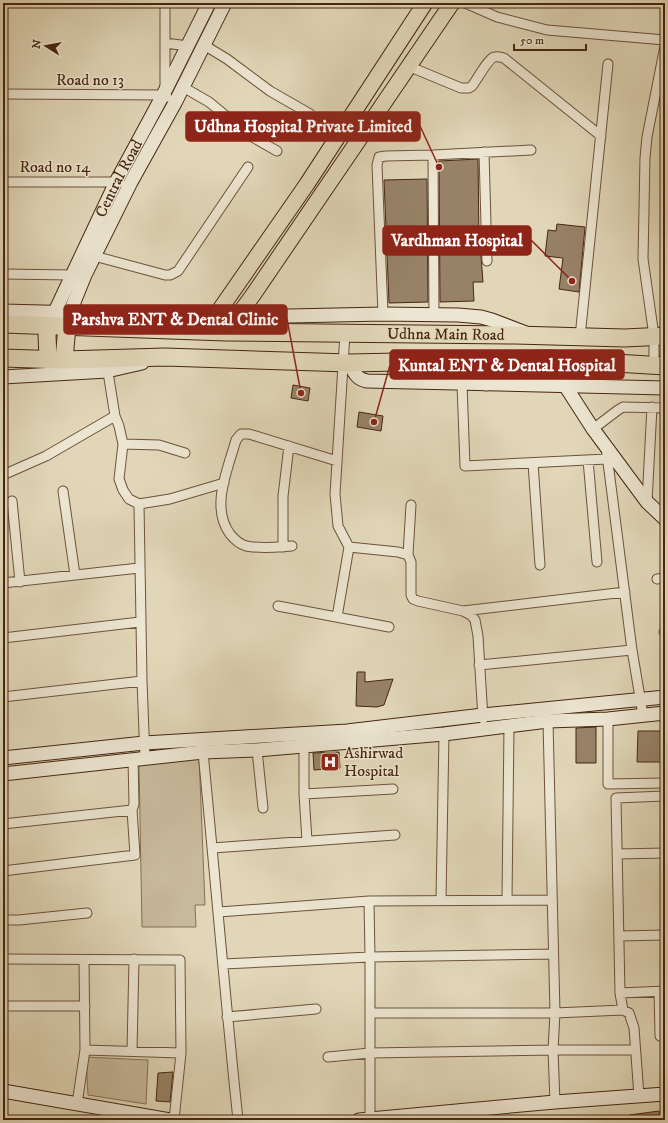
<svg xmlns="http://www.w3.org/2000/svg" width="668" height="1123" font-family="'IM FELL DW Pica',serif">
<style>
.green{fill:#c7b99b;stroke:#867055}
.building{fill:#978267;stroke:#46260f}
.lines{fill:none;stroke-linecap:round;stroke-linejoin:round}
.street-casing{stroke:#6d5239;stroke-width:11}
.secondary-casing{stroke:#46260f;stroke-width:15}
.primary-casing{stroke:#46260f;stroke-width:17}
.highway-casing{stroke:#46260f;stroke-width:19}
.street{stroke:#ece5d1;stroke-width:9}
.secondary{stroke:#ece5d1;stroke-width:13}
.primary{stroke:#e1d7b8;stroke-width:15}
.highway{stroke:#e1d7b8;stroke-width:17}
.labels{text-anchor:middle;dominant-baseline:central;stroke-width:3;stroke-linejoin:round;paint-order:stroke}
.street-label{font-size:16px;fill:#46260f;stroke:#ece5d1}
.poi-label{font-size:16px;fill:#46260f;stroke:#ece5d1;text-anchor:start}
.leader{fill:none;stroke:#8f2418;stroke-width:1.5}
.callout-dot{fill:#8f2418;stroke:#ece5d1;stroke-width:1.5}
.callout{fill:#8f2418;stroke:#8f2418;stroke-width:1.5}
.callout-label{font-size:17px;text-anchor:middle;font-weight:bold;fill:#fff}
</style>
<rect width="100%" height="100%" fill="#e1d7b8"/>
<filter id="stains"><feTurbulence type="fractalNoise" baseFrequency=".005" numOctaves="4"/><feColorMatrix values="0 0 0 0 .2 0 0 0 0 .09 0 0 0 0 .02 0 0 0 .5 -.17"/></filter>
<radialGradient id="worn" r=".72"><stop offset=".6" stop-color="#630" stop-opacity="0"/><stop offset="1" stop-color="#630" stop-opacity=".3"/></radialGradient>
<!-- green -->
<path class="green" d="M199,755l6,150h-10l1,22h-54l-3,-163z
M86,1057l62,3 -2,44 -58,-9z"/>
<!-- building -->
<path class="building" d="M478,159l1,84h1l3,39h-10l1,19 -34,1 -1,-141z
M427,179l1,123 -39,1 -5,-123z
M557,224l28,3 -6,65 -20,-3 4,-31 -18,-2 3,-26 8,1z
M293,385l17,3 -2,13 -17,-3z
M359,412l24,4 -2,15 -24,-4z
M357,672h8v10l28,-3 -9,26 -7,2 -21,-1z
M596,727v36h-20v-35z
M638,731h27v31h-28z
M339,752l1,16 -26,2 -1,-17z
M173,1072l-3,30 -14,-1 2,-28z
M659,1111l1,9h-30l-1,-5z"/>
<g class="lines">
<!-- street casing -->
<g class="street-casing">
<path id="street" d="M465,3l32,14 50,13 118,10
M165,43l23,3
M204,45l23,14 43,32 40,23
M408,66l53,22h8l3,-2c5,-6 15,-26 22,-29 4,-1 6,0 10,1l97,78
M183,87l26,15 40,33 28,16
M165,88v-85
M3,94l160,1 4,2
M484,152l3,109
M433,155l1,160
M3,182h117
M94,256l71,19h5l8,-4 70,-104
M3,274l69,1
M383,314l-6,-149 2,-8 7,-1 47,-1 98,-5
M580,337l28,-273
M654,365v-29l-11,-77 2,-101 2,-21 18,-91
M107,366l8,50 4,10 4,18 -4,35 4,11 6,9 10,5 31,-5 54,-16
M462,384l3,82 142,-7
M593,429l25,-19 5,-3 42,1
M123,444l36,1 26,8
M606,447l26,203 11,65
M588,460l9,102
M533,463l7,102
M3,475l43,-19 69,-40
M63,491l12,84
M12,501l8,81
M647,502l5,-95
M139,504l3,177 3,77
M411,505l-3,50 3,7v33l2,4 5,2 45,10 8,4 4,5 3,16 5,83
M292,546c-15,1 -30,3 -46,0 -7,-2 -12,-7 -16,-12 -20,-27 -2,-65 6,-94l5,-6h8l88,27
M283,547v-51l6,-50
M349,547l49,5 10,3
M657,579l8,-1
M3,583l136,-15
M278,606l111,21
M463,611l162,-19
M337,617l12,-70 -11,-21 -3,-32 10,-161
M664,632h1
M3,638l137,-16
M479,665l153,-15
M3,697l139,-16
M608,719v65l57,-1
M548,721l7,292 -2,37 2,52
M304,746v48l3,47
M257,750l6,58
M203,752c12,123 22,245 35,368
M304,794l89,-5
M3,824l129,-14
M212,848l183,-13
M617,854l48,-1
M3,871l132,-16 -3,-45 2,-6 -1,-45
M441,900l3,-166
M507,900l2,-174
M369,901l1,56v162
M219,912l150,-11 183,-1
M3,920h16l68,-7
M619,936l46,-1
M3,959l177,1 1,93 -7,67
M223,964l147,-7 183,-3
M659,992l1,44
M620,993l45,-2
M3,1006h82
M623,1010l-3,-17 -4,-195 49,-2
M370,1013h185l68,-3 6,3 5,15 5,68
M227,1017l89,-8
M85,1050l96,3
M132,1051l2,-92
M328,1057l42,-4 183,-3h82
M77,1104l8,-54 -1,-90"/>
</g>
<!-- secondary casing -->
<g class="secondary-casing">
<g id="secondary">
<path d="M3,311l235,6 145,-3 75,1 23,2 11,3 34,13"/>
<path id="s1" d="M51,320l65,-138 47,-87 46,-92"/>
<path d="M68,320l2,-8 15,-37 46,-93 45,-81 49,-98"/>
<path d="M349,363c5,9 7,16 18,18l298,7"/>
<path d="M3,377l104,-6 35,-8"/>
<path d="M486,384l1,-24"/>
<path d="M566,387l27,42 54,73 18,17"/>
<path d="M3,758l141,-15 203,-12 136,-16 182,-18"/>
<path d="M3,774l200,-22 54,-2 187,-16 104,-13 60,-2 57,-6"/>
<path d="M3,1091l167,29"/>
<path d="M359,1120l196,-18 110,-8"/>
</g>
</g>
<!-- primary casing -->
<g class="primary-casing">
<path id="primary" d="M205,331l102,-147 118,-181
M226,332l27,-37 199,-292"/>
</g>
<!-- highway casing -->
<g class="highway-casing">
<g id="highway">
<path id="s2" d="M3,324l223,8 289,3 110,3 40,-2"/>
<path d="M3,358l61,2 101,-3 184,6 200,-4 116,7"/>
<path d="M48,359l-1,-24 2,-9"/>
<path d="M64,360l3,-34"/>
</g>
</g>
<!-- street -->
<use href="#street" class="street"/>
<!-- secondary -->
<use href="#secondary" class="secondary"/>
<!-- primary -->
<use href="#primary" class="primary"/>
<!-- highway -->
<use href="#highway" class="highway"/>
</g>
<!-- icons -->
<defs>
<g id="hospital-square" transform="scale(1)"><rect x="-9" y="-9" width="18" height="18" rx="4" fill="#8f2418" stroke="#ece5d1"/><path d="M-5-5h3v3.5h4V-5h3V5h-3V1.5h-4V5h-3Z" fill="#fff"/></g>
</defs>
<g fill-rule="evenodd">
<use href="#hospital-square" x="330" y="762"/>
</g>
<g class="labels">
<!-- street labels -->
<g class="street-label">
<text x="90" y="80">Road no 13</text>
<text x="55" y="167">Road no 14</text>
<text stroke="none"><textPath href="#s1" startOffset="157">Central Road</textPath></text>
<text stroke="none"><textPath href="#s2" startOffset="443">Udhna Main Road</textPath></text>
</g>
<!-- poi labels -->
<g class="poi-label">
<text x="344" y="753">Ashirwad<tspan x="344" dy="18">Hospital</tspan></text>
</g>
</g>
<!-- callouts -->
<path class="leader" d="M439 167L420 126M572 281L531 240M301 393L287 319M374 422L390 365"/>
<g class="callout-dot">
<circle cx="439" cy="167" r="4"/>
<circle cx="572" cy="281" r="4"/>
<circle cx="301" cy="393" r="4"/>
<circle cx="374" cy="422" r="4"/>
</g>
<g class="callout">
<rect x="186" y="112" width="234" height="29" rx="4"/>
<rect x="383" y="226" width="148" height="29" rx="4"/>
<rect x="64" y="305" width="223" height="29" rx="4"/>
<rect x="390" y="350" width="234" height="29" rx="4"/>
</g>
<g class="callout-label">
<text x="303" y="132">Udhna Hospital Private Limited</text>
<text x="457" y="246">Vardhman Hospital</text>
<text x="175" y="325">Parshva ENT &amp; Dental Clinic</text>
<text x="507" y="371">Kuntal ENT &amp; Dental Hospital</text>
</g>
<!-- margin -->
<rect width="668" height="1123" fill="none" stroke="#e1d7b8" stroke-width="16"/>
<rect x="4" y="4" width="660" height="1115" fill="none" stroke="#46260f" stroke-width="2"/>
<rect x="8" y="8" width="652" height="1107" fill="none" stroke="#46260f"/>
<!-- north arrow -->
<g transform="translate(46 46) rotate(281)" stroke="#ece5d1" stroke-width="3" paint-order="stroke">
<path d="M0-3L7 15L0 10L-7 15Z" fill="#46260f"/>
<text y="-6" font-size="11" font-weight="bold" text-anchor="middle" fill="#46260f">N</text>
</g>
<!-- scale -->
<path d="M514 44v6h72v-6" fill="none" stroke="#46260f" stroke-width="2"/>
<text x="520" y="44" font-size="12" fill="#46260f" stroke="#ece5d1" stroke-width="3" paint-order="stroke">50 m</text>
<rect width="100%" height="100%" filter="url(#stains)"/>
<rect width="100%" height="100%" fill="url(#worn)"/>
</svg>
